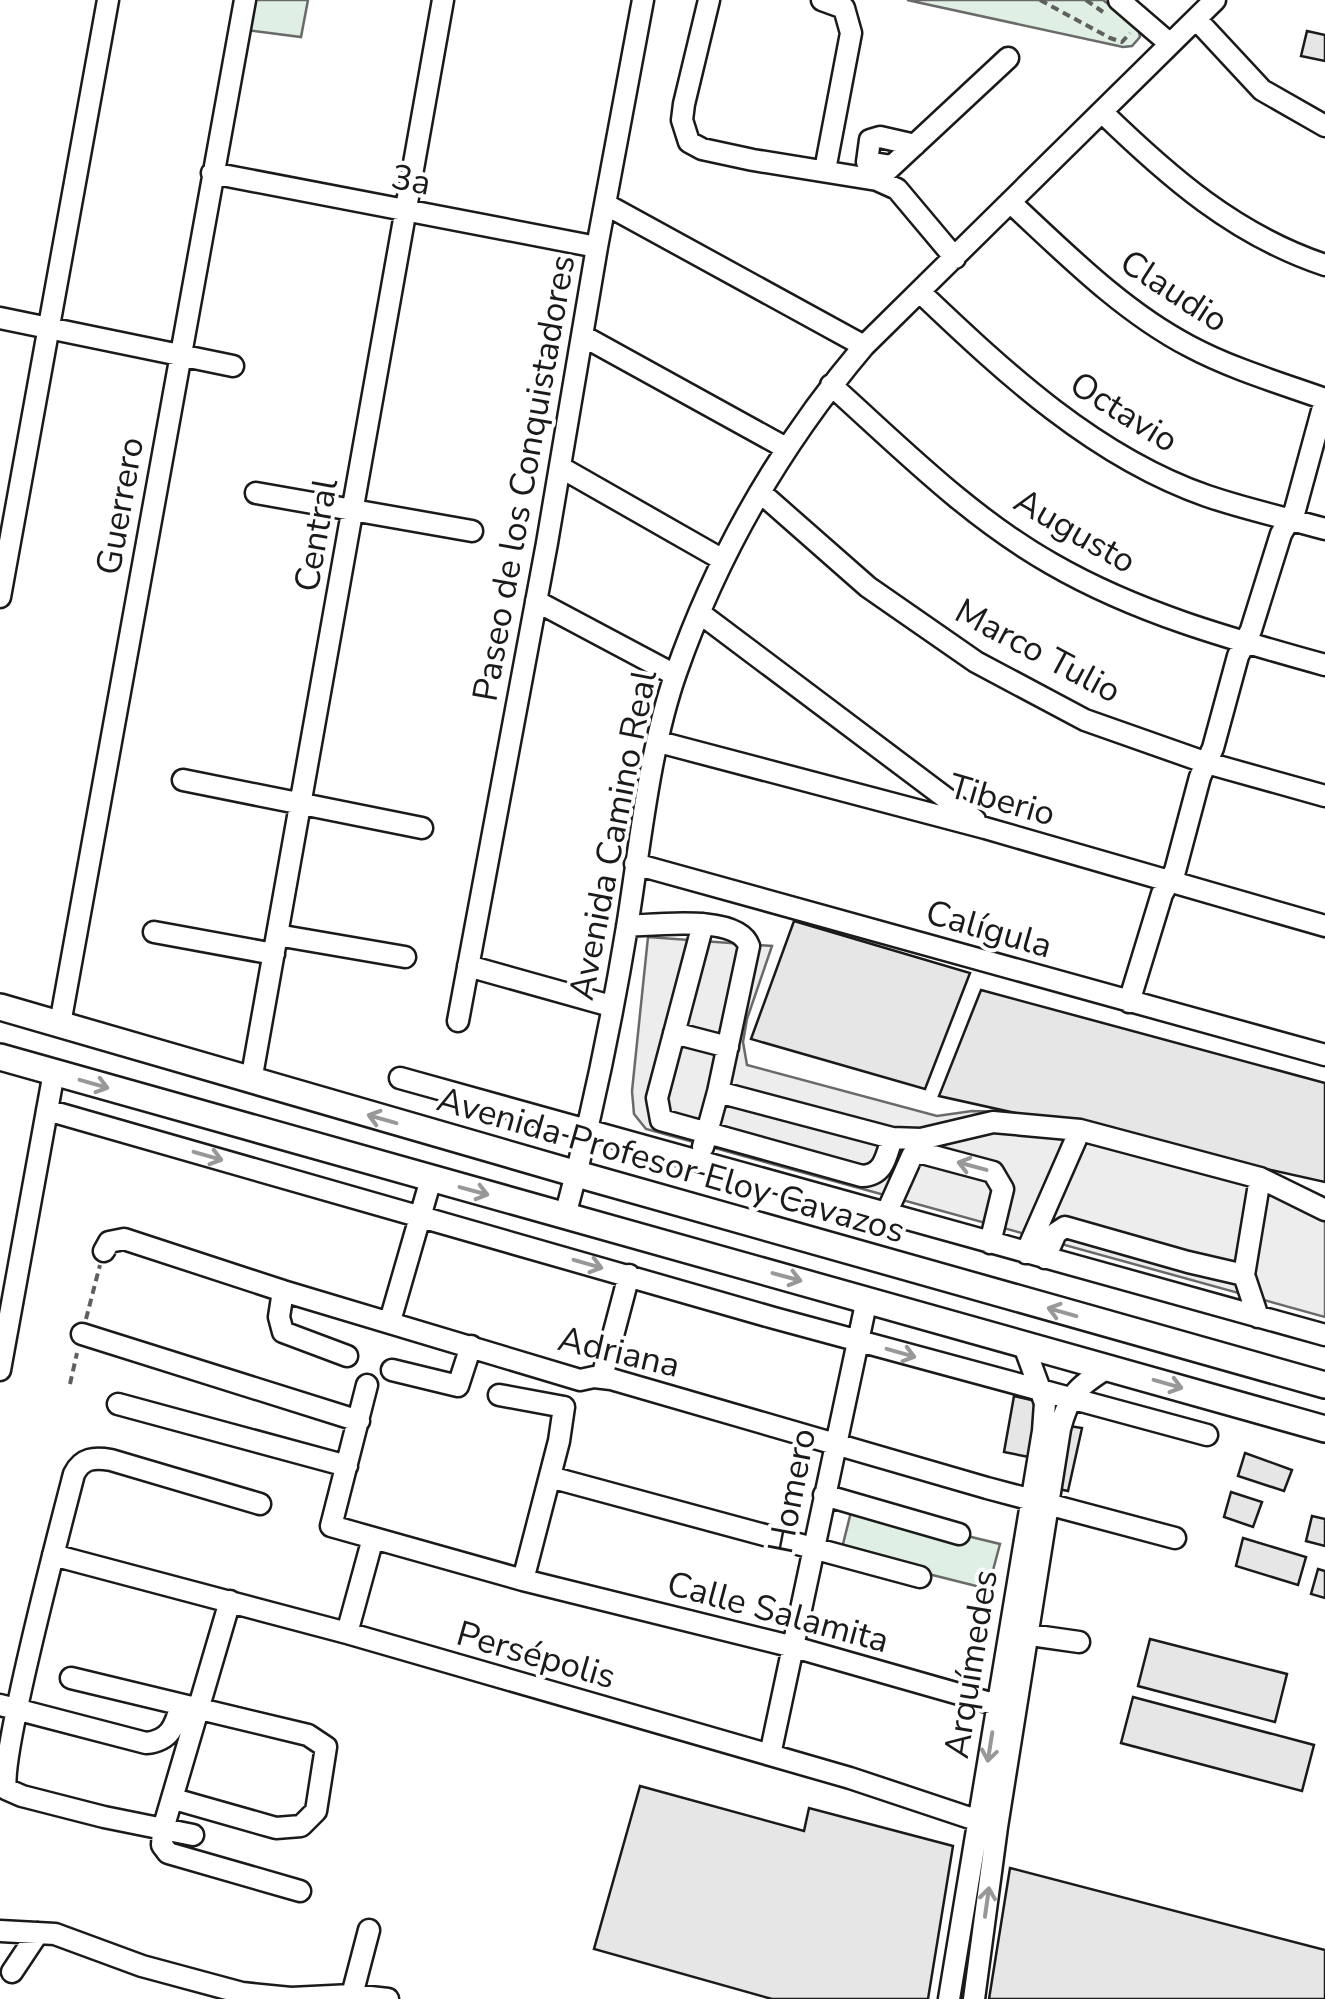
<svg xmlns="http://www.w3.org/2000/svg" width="1325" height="1999" font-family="'Nunito Sans',sans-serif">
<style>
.green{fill:#e0efe3;stroke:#6a6a6a;stroke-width:2.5}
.parking{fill:#ededed;stroke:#6a6a6a;stroke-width:2.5}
.building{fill:#e6e6e6;stroke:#1a1a1a;stroke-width:2.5}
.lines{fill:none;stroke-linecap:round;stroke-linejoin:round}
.minor-casing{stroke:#1a1a1a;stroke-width:25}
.major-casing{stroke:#1a1a1a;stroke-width:30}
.path{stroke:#5f5f5f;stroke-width:4;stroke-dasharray:8 5;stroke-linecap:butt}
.minor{stroke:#fff;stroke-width:20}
.major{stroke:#fff;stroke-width:25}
.oneway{stroke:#989898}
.labels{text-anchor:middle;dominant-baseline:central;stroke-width:8;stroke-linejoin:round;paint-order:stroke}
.street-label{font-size:35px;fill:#1a1a1a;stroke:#fff}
</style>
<rect width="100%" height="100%" fill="#fff"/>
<!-- green -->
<path class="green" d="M252,0h56l-7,37 -55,-7z
M907,0h196l35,27 2,10 -8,9 -9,1z
M852,1508l148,36 -12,45 -147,-37z"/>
<!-- parking -->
<path class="parking" d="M648,937l124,9 -25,73 -4,23 4,23 190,51 35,-5 38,1 252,57 63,28v120l-679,-188 -12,-15 -2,-23z"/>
<!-- building -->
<path class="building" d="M1307,31l18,4v26l-24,-5z
M794,921l176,52 -45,116 -174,-50z
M981,990l344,93v99l-386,-86z
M1014,1396l26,6 -11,55 -25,-5z
M1069,1426l13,2 -14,63 -14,-3z
M1245,1453l47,17 -8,21 -46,-15z
M1231,1492l31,10 -9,25 -29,-10z
M1312,1516l13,3v27l-19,-5z
M1243,1538l63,19 -8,28 -62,-19z
M1318,1569l7,2v27l-14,-4z
M1150,1639l137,35 -12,48 -137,-36z
M1133,1697l181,48 -12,46 -181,-48z
M640,1786l164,45 5,-23 144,38 -25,153h-156l-178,-50z
M1010,1868l315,82v49h-336z"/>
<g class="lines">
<!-- minor casing -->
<g class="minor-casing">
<path id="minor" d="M709,0l-25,104 -2,16 7,22 13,7 51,11 124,20 20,9 58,69
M822,0l22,8 7,25 -26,137
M1119,0l50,43
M1196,19l66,71 63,36
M1102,112c67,65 133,123 223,153
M892,166l-25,-4 3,-22 10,-3 35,8
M212,173l385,74
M877,180l131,-122
M1010,202c55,51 112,109 179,144 43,23 91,37 136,53
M605,204l259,142
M921,293c84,80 174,164 286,203 38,13 79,22 118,33
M0,318l233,48
M583,336l203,112
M831,385c70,63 138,132 221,179 85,49 179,75 273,101
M560,467l163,93
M760,492l108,95 108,75 109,58 122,43 118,33
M256,493l216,38
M0,597l108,-597
M536,601l139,74
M701,614l274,206
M659,742l326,86 340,98
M183,780l239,48
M635,864l690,191
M703,924l-46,174 4,22 201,56c22,-1 24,-19 30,-38
M627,926c29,-1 111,-12 122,20l-31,146 -15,55
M154,932l120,22
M277,935l128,22
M468,966l143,40
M1129,1002l33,-108 13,-23 25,-94 13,-29 25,-92 13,-26 30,-96 14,-24 30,-110
M458,1021l89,-478 50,-296 46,-247
M60,1024l185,-1024
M674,1033l54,14
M400,1078l925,257
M251,1081l192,-1081
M718,1092l174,46 29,1 72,-17 87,8 180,48 65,32
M47,1110l727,208 433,117
M886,1214l26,-58 10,-3 71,19 10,17 -13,54
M565,1216c26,-95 46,-192 62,-289 13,-81 22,-177 49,-254 42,-120 106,-230 188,-327l351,-346
M104,1251l5,-9 15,-3 159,52 297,89 14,-3 17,2 376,109 188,50
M1026,1253l54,-123
M1045,1258l11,-25 9,-6 123,35 56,13
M283,1291l-4,26 4,15 64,24
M1258,1317l-14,-42 16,-97
M390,1321l41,-142
M82,1334l277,87
M0,1370l54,-298
M392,1370l66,16 13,-40
M602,1377l27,-102
M367,1385l-36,141 192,54 271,67 221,63
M499,1395l65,12
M118,1404l229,62
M550,1477l370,100
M824,1495l135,39
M53,1555l294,78 503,145 147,49
M523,1580l36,-139 5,-34
M230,1601l-67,228 -1,16 6,8 132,38
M347,1633l26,-95
M1016,1633l63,9
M71,1678l237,57 18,12 -10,64 -15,15 -25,2 -102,-29
M0,1705l146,38c24,-2 29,-17 35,-38
M770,1755l97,-456
M193,1835l-89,-18 -82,-21 -16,-7c-6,-34 55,-265 68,-315 8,-16 20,-17 37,-14l149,44
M0,1931l55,3 87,32 100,27 49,5 61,-3 36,4
M12,1972l26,-39
M352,1995l17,-65
M949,1999l94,-568 2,-28 -22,-60
M974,1999l23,-172 63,-398c9,-35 18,-43 49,-62"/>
</g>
<!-- major casing -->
<g class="major-casing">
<path id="major" d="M0,1007l577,167 748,211
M0,1057l1325,372"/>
</g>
<!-- path -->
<path class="path" d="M1040,0l70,38 12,4 8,-9
M1086,0l17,12
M86,1319l14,-54
M70,1384l7,-31"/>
<!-- minor -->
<use href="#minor" class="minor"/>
<!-- major -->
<use href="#major" class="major"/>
</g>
<!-- one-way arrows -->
<defs><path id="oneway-shaft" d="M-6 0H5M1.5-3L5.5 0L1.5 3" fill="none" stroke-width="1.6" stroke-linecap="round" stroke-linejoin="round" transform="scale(2.5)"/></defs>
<g class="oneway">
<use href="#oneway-shaft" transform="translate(94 1084) rotate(16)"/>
<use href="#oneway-shaft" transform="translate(382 1119) rotate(-164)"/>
<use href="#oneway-shaft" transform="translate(208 1156) rotate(16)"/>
<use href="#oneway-shaft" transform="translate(972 1166) rotate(-165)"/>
<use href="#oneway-shaft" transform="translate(474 1191) rotate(15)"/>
<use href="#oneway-shaft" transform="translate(588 1264) rotate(16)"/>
<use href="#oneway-shaft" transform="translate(787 1277) rotate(15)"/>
<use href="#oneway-shaft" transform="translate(1062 1312) rotate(-164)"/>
<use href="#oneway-shaft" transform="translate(901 1353) rotate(16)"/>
<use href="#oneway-shaft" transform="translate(1168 1384) rotate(16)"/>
<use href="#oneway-shaft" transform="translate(990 1747) rotate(99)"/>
<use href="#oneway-shaft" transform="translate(987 1902) rotate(-82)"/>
</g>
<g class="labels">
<!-- street labels -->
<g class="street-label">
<text transform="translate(411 180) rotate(11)">3a</text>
<text transform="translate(1174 291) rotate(33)">Claudio</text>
<text transform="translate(1124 412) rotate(32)">Octavio</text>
<text transform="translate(524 478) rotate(-80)">Paseo de los Conquistadores</text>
<text transform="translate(120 506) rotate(-80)">Guerrero</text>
<text transform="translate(1075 531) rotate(30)">Augusto</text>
<text transform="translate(316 535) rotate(-80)">Central</text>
<text transform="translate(1038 651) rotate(28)">Marco Tulio</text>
<text transform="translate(1002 800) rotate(16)">Tiberio</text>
<text transform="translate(613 835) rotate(-79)">Avenida Camino Real</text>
<text transform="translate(989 929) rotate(16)">Calígula</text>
<text transform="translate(671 1165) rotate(16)">Avenida Profesor Eloy Cavazos</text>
<text transform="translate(619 1352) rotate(13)">Adriana</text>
<text transform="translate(792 1491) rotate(-79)">Homero</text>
<text transform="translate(778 1612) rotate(15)">Calle Salamita</text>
<text transform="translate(536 1655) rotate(16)">Persépolis</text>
<text transform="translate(971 1664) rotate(-81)">Arquímedes</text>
</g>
</g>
</svg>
